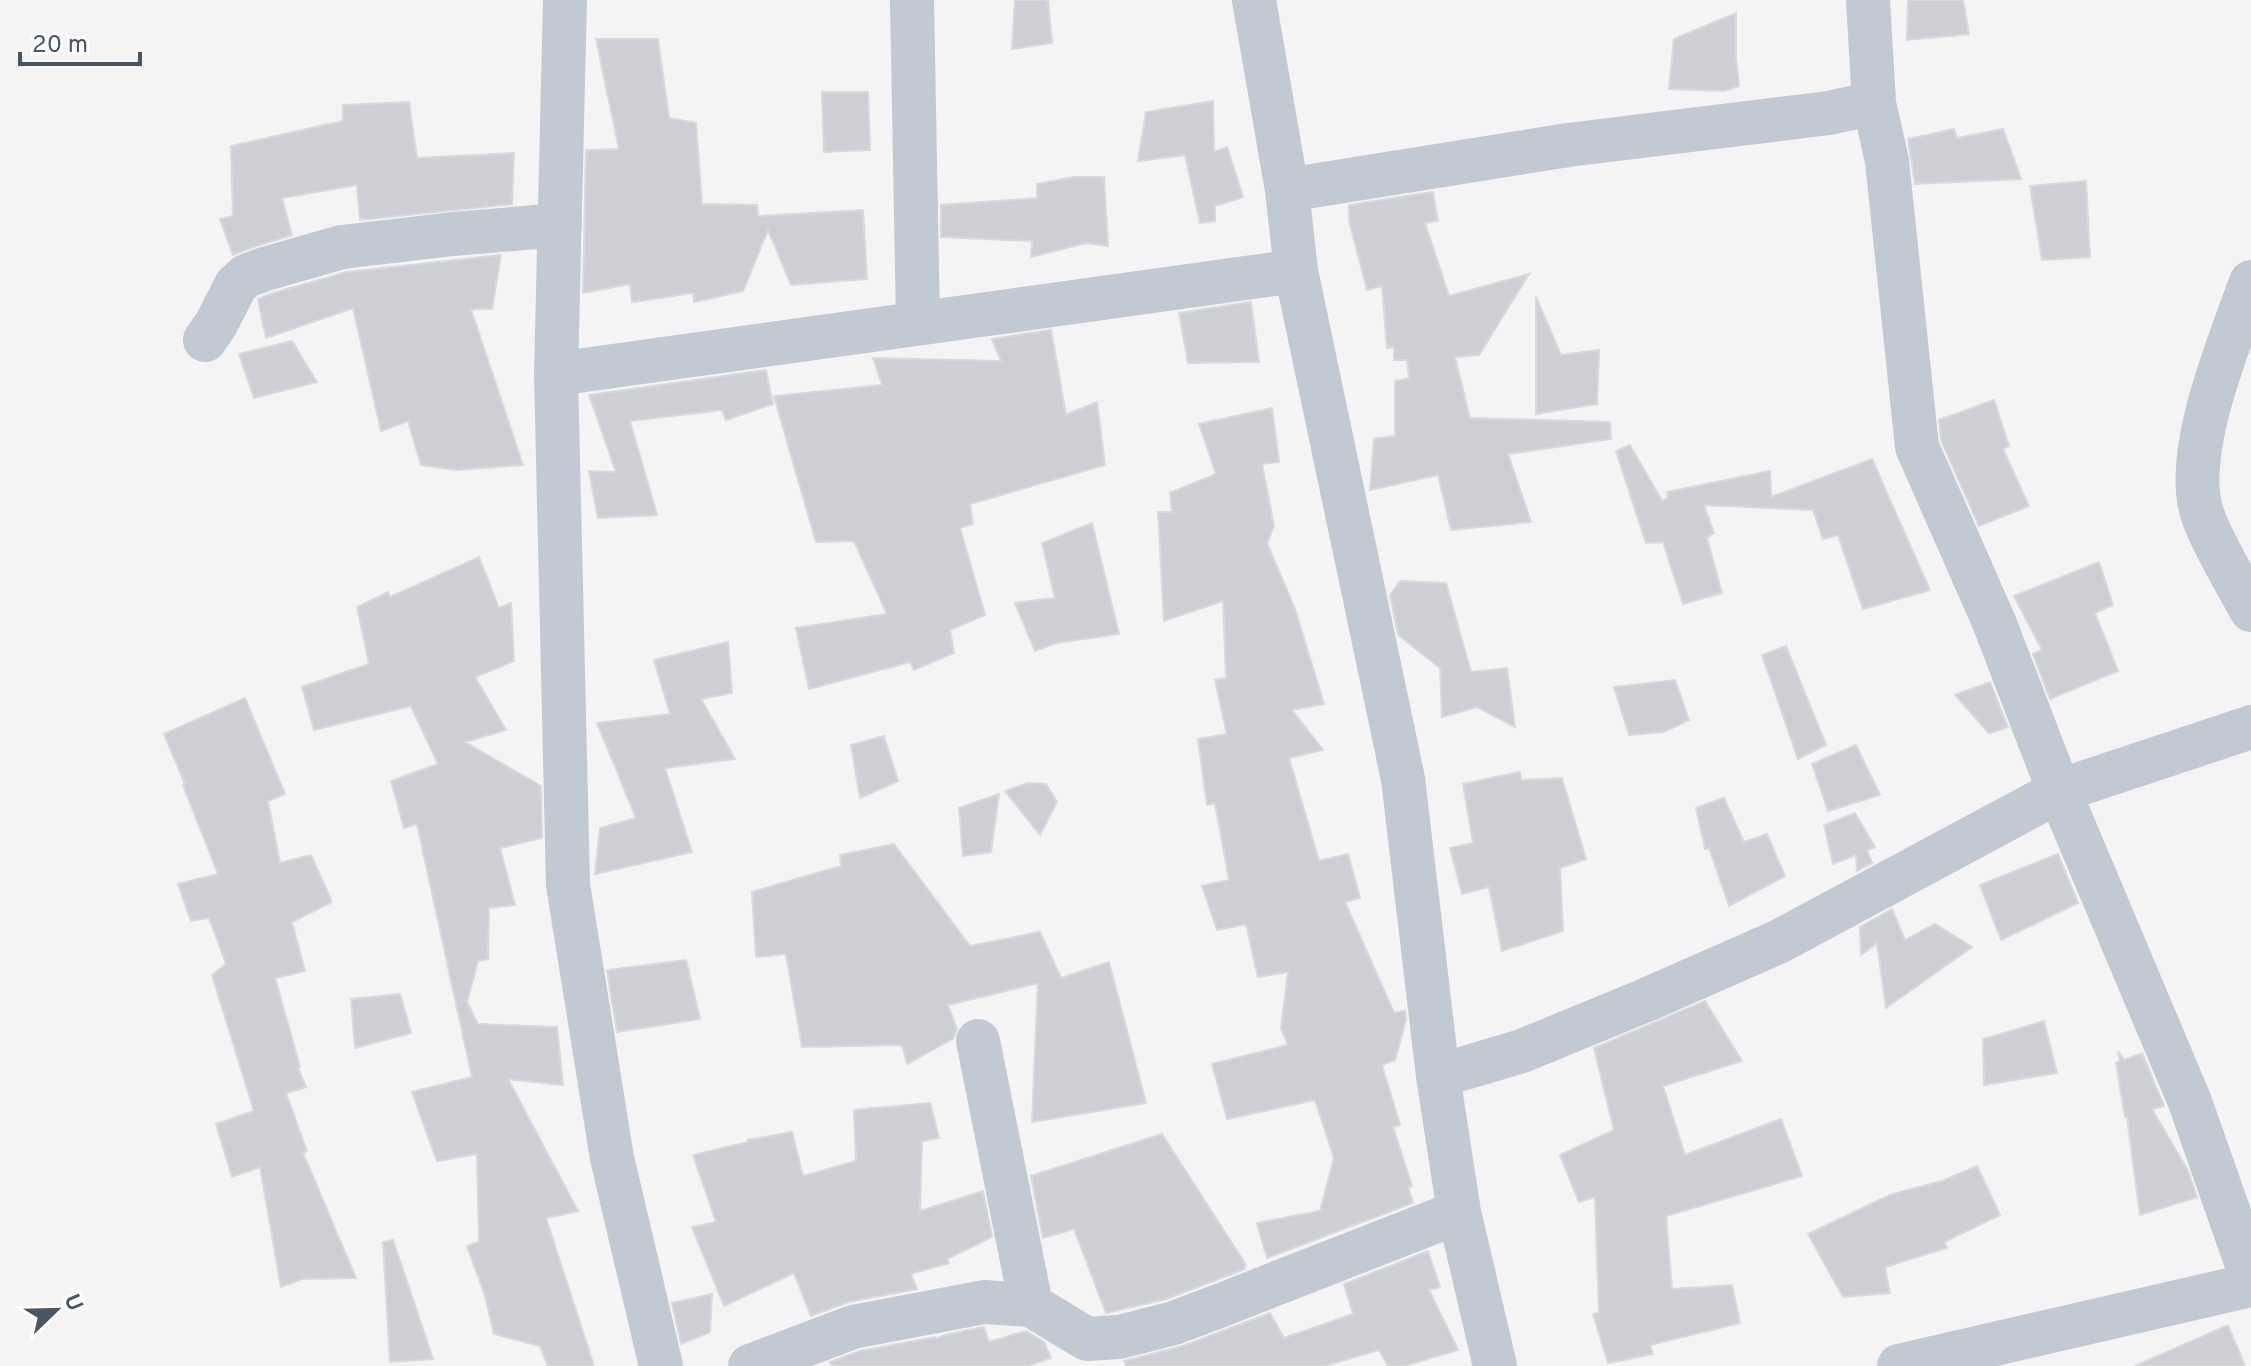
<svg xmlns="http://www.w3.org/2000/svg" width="2251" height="1366" font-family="Overpass,sans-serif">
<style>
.building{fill:#cdcfd5;stroke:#d7d9de;stroke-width:2}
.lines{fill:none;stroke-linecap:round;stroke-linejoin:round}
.minor{stroke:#c1cad2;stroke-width:44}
</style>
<rect width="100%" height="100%" fill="#f5f3f3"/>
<!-- building -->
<path class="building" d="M1015,0h33l4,43 -40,6z
M1908,0h55l6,34 -62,6z
M1736,13v44l3,29 -15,5 -55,-2 5,-50z
M596,39h62l11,79 27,5 6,81 55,1 1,11 105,-6 4,69 -76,6 -23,-55 -25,61 -49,11 -1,-9 -61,9 -2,-18 -47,9 3,-143 33,-1z
M822,92h46l2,58 -46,2z
M1213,101l1,51 13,-5 16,50 -28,9v15l-15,2 -15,-68 -47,6 8,-49z
M409,102l8,56 97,-5 -2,51 -152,16 -3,-35 -75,13 10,37 -36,11 -23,9 -13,-36 13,-3 -2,-70 112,-25v-16z
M1954,129l3,9 46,-9 18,50 -106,5 -7,-45z
M1074,177h30l4,69 -22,-3 -55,14 1,-16 -91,-4v-32l96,-7v-14z
M2086,181l4,76 -48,3 -12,-74z
M1433,192l5,29 -13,2 24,73 80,-22 -50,81 -24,2 15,61 140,4 1,17 -103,15 23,68 -80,8 -13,-55 -68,15 4,-51 21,-3v-55l14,-3 -2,-18h-13v-13l-7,1 -5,-62 -15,4 -18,-70v-15z
M501,255l-9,54h-21l52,156 -67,5 -35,-5 -13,-44 -27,10 -28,-123 -87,30 -8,-39 15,-6 74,-21z
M1536,297l25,58 38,-5 -2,54 -61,10z
M1251,302l8,60 -71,1 -9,-50z
M1051,330l15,85 31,-13 8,63 -135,39 3,20 -13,4 25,87 -35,15 4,23 -40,17 -4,-8 -101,27 -13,-61 91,-14 -33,-73 -38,1 -42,-146 108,-11 -9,-27 128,3 -9,-22z
M292,341l25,41 -63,16 -15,-44z
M766,370l7,34 -47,16 -4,-10 -92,11 27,94 -59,3 -9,-47 27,1 -27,-77z
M1994,400l15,46 -6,3 26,57 -50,20 -38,-86 -2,-20z
M1272,408l7,54 -17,2 12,62 -7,17 28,66 29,95 -32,6 31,40 -34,8 30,103 29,-7 12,44 -15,4 49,111 11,-2 1,9 -11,40 -13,5 18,60 -7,2 19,59 -4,1 5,16 -146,55 -10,-35 63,-12 14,-53 -19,-58 -88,19 -15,-55 76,-19 -7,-17 7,-56 -30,5 -12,-53 -29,6 -15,-44 27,-6 -14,-77 -8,2 -9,-66 29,-5 -12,-54 11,-2 -3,-77 -59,20 -6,-109h14l-2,-19 46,-19 -17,-50z
M1630,445l32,56 6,-3 -1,-6 103,-21 1,26 101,-38 58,131 -67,19 -25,-74 -15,4 -10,-29 -109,-5 10,28 -7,5 15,55 -39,11 -20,-62 -17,1 -30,-92z
M1092,523l27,111 -63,9 -21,8 -20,-48 40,-5 -13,-55z
M479,557l20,51 12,-5 3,58 -39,16 31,53 -41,12 76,44 1,52 -42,10 15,57 -26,3 -1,51 -10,2 -11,41 11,22 79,3 6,58 -55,-6 70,132 -32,7 48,148h-46l-8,-20 -46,-12 -9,-38 -18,-50 12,-4 -2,-88 -40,7 -25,-69 60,-15 -55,-253 -13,4 -13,-47 47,-17 -27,-58 -97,24 -12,-43 67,-23 -12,-57 31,-15 2,5z
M2099,562l14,43 -18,8 23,58 -68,28 -17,-45 9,-4 -28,-54z
M1400,581l46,2 25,89 36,-4 8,59 -38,-20 -35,10 -2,-49 -42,-33 -8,-40z
M728,642l4,51 -31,6 34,60 -70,9 27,84 -97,22 5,-46 36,-10 -39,-95 73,-9 -16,-54z
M1786,646l40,99 -28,14 -36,-104z
M1675,680l14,40 -25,12 -35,3 -15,-48z
M1990,682l18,45 -19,6 -34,-38z
M245,698l40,96 -17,7 12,62 31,-8 21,47 -40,20 13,49 -30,7 25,89 -2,1 8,19 -20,6 21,58 -4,2 53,125 -54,1 -21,8 -21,-120 -28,10 -16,-53 38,-13 -42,-136 14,-11 -17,-46 -18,3 -13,-37 40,-10 -35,-89 2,-1 -21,-50z
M884,736l14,45 -38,17 -9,-53z
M1856,745l24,50 -52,16 -16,-47z
M1520,772l1,8 41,-2 24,81 -26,9 3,63 -61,20 -13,-64 -27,7 -12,-46 23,-5 -10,-59z
M1028,783l18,1 11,18 -17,33 -35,-44z
M999,794l-8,58 -28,4 -4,-48z
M1724,798l20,44 23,-8 18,42 -56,30 -20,-58 -4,1 -9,-41z
M1855,813l20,34 -8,3 5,13 -15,8 -1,-16 -23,9 -9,-39z
M894,844l76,102 70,-14 21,46 48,-16 37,141 -114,19 6,-139 -90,22 9,24 -3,9 -47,26 -5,-19 -100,2 -16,-93 -30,3 -4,-65 89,-26 -1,-11z
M2058,854l20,49 -77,37 -21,-55z
M1892,909l13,31 30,-16 37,23 -86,61 -9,-65 -16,12 -1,-28z
M686,960l14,59 -83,13 -10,-62z
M400,994l11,39 -56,15 -4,-49z
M1705,1001l37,60 -79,25 22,69 96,-36 21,57 -136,40 6,73 60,-4 8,38 -90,22 3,9 -45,9 -15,-49 6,-1 -4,-116 -16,5 -19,-47 54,-25 -20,-82z
M2044,1021l13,52 -73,12 -1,-46z
M2118,1051l6,9 18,-7 22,53 -12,3 36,62 9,26 -57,18 -13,-98h-2l-9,-54 4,-2z
M930,1103l9,35 -17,3 -2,70 63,-20 9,46 -45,22 2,4 -38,11 6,15 -69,13 -37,14 -17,-43 -70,33 -32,-79 24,-5 -23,-67 56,-13 -1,-2 44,-8 11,44 53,-15 -2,-51z
M1162,1134l84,131 -2,1 1,3 -79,30 -60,14 -32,-84 -31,9 -12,-62z
M1977,1166l23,49 -56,27 3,6 -62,19 5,26 -47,4 -35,-63 82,-39 55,-15z
M393,1240l40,119 -43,3 -7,-120z
M1428,1251l12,36 -11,3 29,60 -54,16h-16l-9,-16 -54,16h-199l-2,-5 59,-15 87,-33 14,25 69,-24 -9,-30z
M712,1294l-2,38 -29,12 -9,-41z
M2228,1325l17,41h-110z
M984,1327l5,15 37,-11 18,11 7,16 -24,8h-196l-1,-4 30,-11 75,-14 1,2 9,-4z"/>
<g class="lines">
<!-- minor -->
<path class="minor" d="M565,0l-9,374 12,511 44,273 49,208
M912,0l6,323
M1254,0l33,190 9,81 107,508 35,297 21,136 36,154
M1868,0l6,103
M1287,190l281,-45 261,-32 45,-10 13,58 30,286 77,175 65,169 131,311 61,174
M2251,282c-21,60 -70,173 -48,234 10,29 33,65 48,94
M205,340l11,-16 20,-39 10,-9 19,-7 77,-22 111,-13 107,-9
M556,374l740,-103
M978,1041l53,264
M1438,1076l84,-25 124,-51 132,-58 281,-151 192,-64
M750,1366l103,-39 131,-25 47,3 56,34 32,-2 55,-14 50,-19 235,-92
M1899,1366l352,-81"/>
</g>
<!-- north arrow -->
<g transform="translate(56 1310) rotate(67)" stroke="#ffffff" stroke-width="6" paint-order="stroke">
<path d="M0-6L14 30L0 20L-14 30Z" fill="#4a5661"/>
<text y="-12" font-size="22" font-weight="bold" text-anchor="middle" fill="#4a5661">U</text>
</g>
<!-- scale -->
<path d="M20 52v12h120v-12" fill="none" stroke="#4a5661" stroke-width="4"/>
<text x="32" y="52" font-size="24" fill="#4a5661" stroke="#ffffff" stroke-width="6" paint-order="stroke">20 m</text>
</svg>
